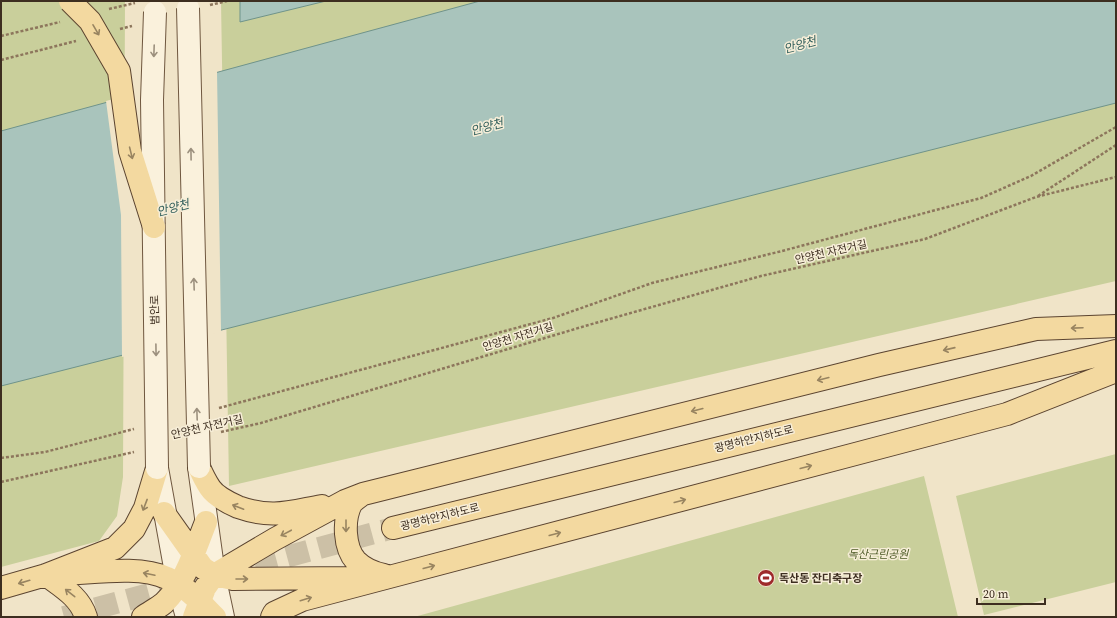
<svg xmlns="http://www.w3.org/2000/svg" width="1117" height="618" font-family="'Source Serif 4','Noto Sans KR',serif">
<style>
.green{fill:#c9cf9b}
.water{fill:#a9c4bc;stroke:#6f938a}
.pier{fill:#f0e4c8}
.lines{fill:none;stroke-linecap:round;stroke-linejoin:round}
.primary-tunnel{stroke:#ccc0a6;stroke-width:22;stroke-dasharray:22 11;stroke-linecap:butt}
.secondary-casing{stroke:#6f573f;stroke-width:24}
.primary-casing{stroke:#5b4430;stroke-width:24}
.path{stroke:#8d765c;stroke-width:2.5;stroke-dasharray:3 2;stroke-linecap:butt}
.secondary{stroke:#faf1dc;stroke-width:22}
.primary{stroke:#f3d9a0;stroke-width:22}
.secondary-bridge-casing{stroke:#6f573f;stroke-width:24;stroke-linecap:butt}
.primary-bridge-casing{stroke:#5b4430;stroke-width:24;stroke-linecap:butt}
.secondary-bridge{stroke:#faf1dc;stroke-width:22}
.primary-bridge{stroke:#f3d9a0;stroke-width:22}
.oneway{stroke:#988460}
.oneway2{stroke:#9c907e}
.labels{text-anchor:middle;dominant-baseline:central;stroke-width:3;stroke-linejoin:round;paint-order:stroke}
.street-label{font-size:11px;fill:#3d2e20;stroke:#f7eed8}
.park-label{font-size:11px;font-style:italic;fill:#4d5a26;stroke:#f7eed8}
.poi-label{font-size:11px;font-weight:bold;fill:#3d2e20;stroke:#f7eed8;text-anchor:start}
.water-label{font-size:12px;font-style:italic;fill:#2f5d5a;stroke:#f7eed8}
</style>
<rect width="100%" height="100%" fill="#f0e4c8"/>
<!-- green -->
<path class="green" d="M1,1h124l-2,476 -6,39 -18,25 -98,26z
M221,1h895v280l-887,205z
M1116,454v128l-132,33 -28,-119z
M924,476l34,141h-544z"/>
<!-- water -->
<path class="water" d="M240,1h86l-86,21z
M480,1h636v102l-1115,283v-255z"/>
<!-- pier -->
<path class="pier" d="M217,71l4,261 -99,25 -1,-142 -15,-114z"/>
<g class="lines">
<!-- primary-tunnel -->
<path class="primary-tunnel" d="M64,617l329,-89"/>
<!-- secondary casing -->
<g class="secondary-casing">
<path id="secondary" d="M199,467l15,108 9,42
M157,468l21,116 9,33"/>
</g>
<!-- primary casing -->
<g class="primary-casing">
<path id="primary" d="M199,467c3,7 7,15 11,21 6,9 19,15 28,19 34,12 51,5 84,-1
M363,494c-4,3 -9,6 -12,10 -8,16 -7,44 5,57 8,8 18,12 28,14
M164,513l39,55 11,7 19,4 121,-1
M393,528l723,-177
M63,574c31,-1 76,-9 104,4 19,8 34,25 48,39
M46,575c16,12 34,22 40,42
M1,588l45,-13 69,-27 19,-19 11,-21 12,-40
M143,617c7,-5 15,-9 21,-14 22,-21 31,-54 42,-81
M194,617l11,-29 9,-13 61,-36 70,-38 18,-7 516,-129 157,-36 80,-3
M272,617l2,-4 28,-13 705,-186 109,-43"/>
</g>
<!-- path -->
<path class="path" d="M210,5l17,-4
M109,9l26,-6
M120,29l12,-3
M1,36l59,-14
M1,60l75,-19
M1038,196l78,-51
M219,408l334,-90 99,-35 130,-32 199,-53 50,-22 85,-49
M221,432l40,-9 324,-97 176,-50 164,-37 111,-42 80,-20
M1,458l44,-6 89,-23
M1,482l133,-30"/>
<!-- secondary -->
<use href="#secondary" class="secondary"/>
<!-- primary -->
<use href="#primary" class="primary"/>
<!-- secondary-bridge casing -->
<g class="secondary-bridge-casing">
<path id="secondary-bridge" d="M188,8l11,459
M155,12l-3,88 5,368"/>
</g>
<!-- primary-bridge casing -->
<g class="primary-bridge-casing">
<path id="primary-bridge" d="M70,1l20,20 29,50 11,80 24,76"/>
</g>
<!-- secondary-bridge -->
<use href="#secondary-bridge" class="secondary-bridge"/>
<!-- primary-bridge -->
<use href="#primary-bridge" class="primary-bridge"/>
</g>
<!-- one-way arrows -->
<defs><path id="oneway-shaft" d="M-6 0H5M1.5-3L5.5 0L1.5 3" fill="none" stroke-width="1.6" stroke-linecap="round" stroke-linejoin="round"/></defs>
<g class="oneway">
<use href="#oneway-shaft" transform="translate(96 30) rotate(60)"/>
<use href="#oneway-shaft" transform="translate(131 153) rotate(76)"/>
<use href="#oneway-shaft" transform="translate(1077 328) rotate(178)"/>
<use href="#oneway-shaft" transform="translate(949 349) rotate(167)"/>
<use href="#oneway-shaft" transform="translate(823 379) rotate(166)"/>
<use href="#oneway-shaft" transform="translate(697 410) rotate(166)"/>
<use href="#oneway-shaft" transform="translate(806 467) rotate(-15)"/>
<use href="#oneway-shaft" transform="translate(680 501) rotate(-15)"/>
<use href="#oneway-shaft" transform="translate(145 505) rotate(111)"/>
<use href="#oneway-shaft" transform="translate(238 507) rotate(-159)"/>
<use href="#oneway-shaft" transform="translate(346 526) rotate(90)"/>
<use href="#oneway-shaft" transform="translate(286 533) rotate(152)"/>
<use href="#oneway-shaft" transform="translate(555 534) rotate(-15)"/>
<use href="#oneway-shaft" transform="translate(429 567) rotate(-15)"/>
<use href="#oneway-shaft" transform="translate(149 574) rotate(-168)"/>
<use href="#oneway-shaft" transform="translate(242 579)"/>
<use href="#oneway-shaft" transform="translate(24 582) rotate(164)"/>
<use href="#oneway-shaft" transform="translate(70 593) rotate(-142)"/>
<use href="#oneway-shaft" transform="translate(306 599) rotate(-17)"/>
</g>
<g class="oneway2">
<use href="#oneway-shaft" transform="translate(154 51) rotate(92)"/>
<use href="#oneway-shaft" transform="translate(191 154) rotate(-91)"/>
<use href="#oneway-shaft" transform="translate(194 284) rotate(-92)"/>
<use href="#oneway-shaft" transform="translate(156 350) rotate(89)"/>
<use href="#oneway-shaft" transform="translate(197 414) rotate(-92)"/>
</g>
<!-- icons -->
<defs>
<g id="stadium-disc" transform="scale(0.9)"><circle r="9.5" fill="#9e2a2b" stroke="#f7eed8"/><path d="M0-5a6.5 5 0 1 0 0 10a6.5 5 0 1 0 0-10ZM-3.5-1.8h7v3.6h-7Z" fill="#fff"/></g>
</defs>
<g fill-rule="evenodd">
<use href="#stadium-disc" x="766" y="578"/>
</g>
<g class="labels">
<!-- street labels -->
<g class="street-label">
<text transform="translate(831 252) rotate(-13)">안양천 자전거길</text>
<text transform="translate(155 310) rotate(-91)">범안로</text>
<text transform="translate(518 337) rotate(-17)">안양천 자전거길</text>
<text transform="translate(207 427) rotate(-13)">안양천 자전거길</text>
<text transform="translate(754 439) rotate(-14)">광명하안지하도로</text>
<text transform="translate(440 517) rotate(-14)">광명하안지하도로</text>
</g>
<!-- park labels -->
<g class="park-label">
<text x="878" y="554">독산근린공원</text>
</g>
<!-- poi labels -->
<g class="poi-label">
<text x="779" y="578">독산동 잔디축구장</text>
</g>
<!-- water labels -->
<g class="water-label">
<text transform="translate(800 45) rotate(-15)">안양천</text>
<text transform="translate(487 127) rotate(-15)">안양천</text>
<text transform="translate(173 208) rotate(-15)">안양천</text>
</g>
</g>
<!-- border -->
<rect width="1117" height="618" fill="none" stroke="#3d2e20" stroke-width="4"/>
<!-- scale -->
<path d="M977 598v6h68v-6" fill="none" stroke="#3d2e20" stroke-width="2"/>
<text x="983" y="598" font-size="12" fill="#3d2e20" stroke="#f7eed8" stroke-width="3" paint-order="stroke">20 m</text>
</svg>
